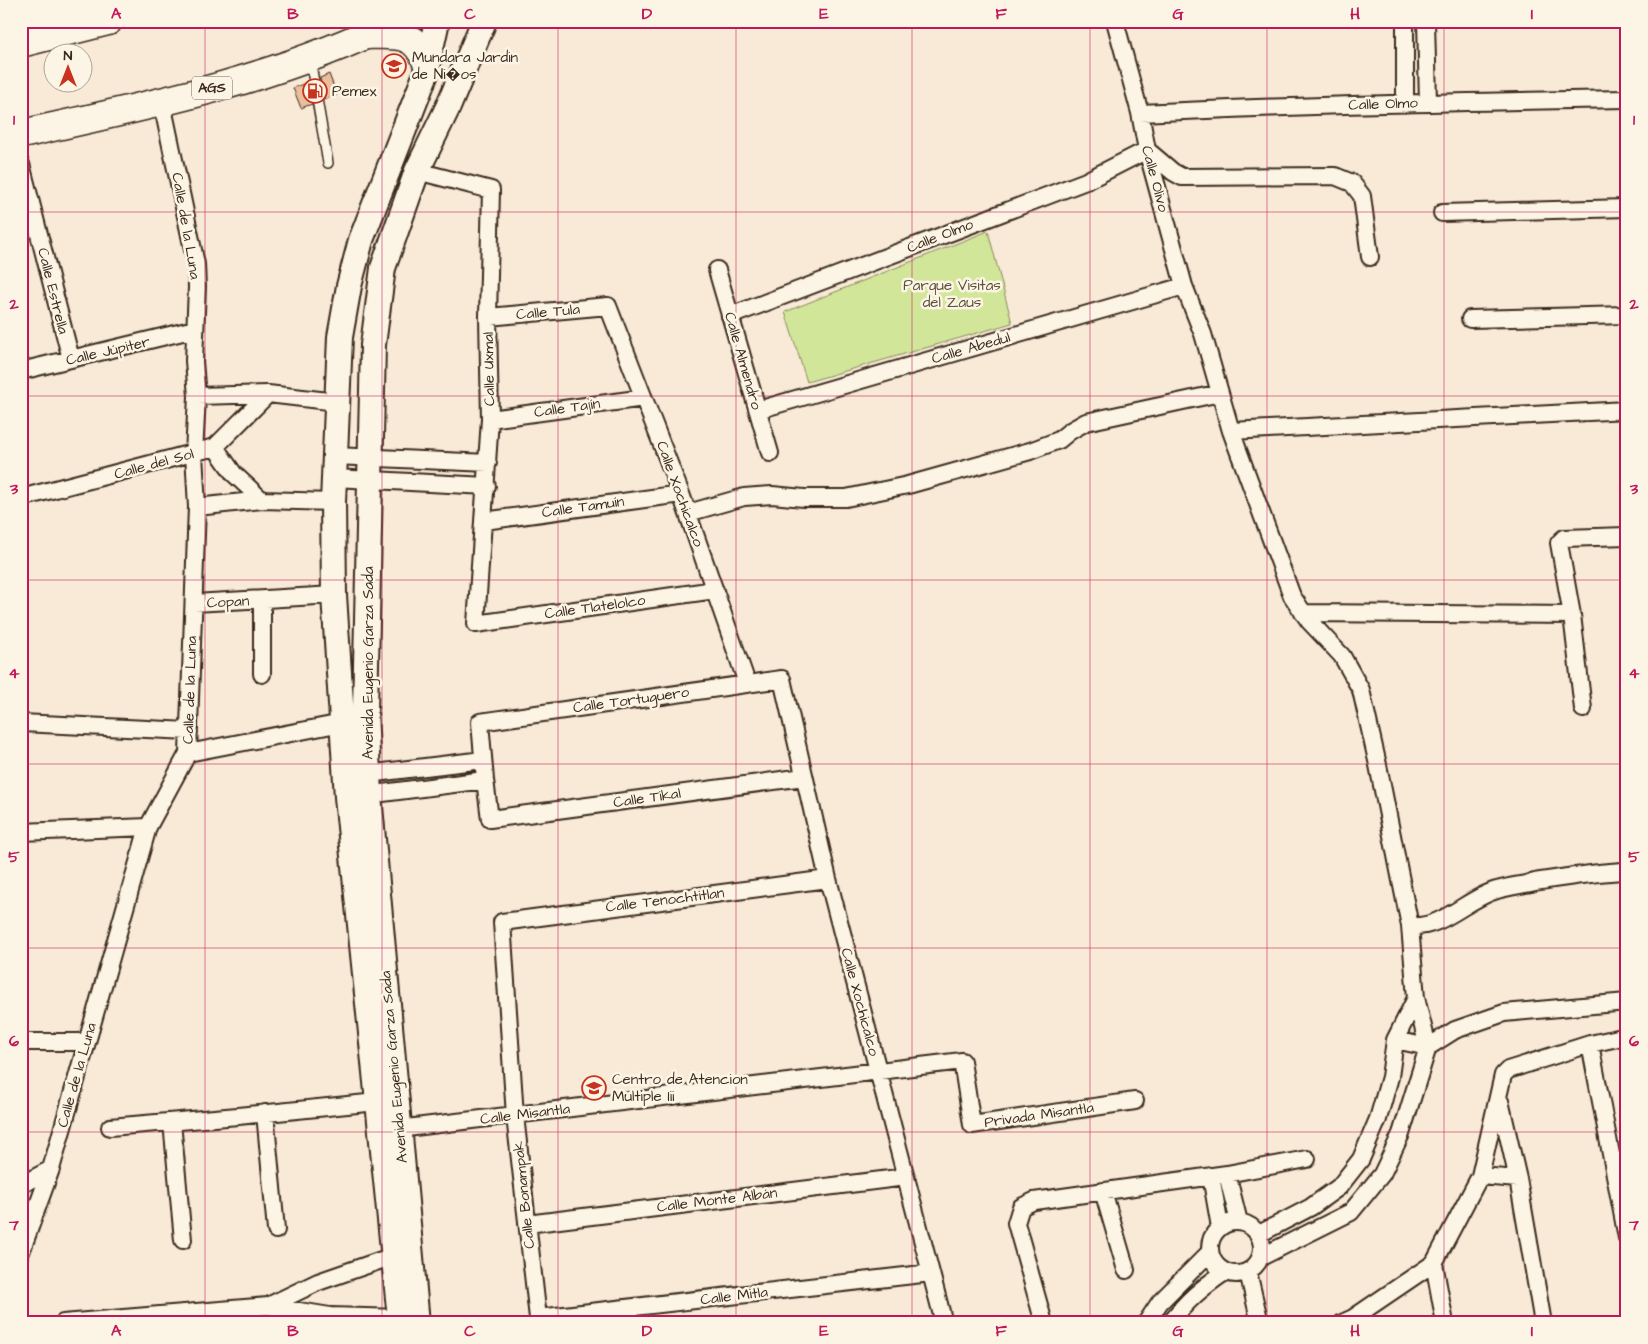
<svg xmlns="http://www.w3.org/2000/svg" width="1648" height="1344" font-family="'Architects Daughter',sans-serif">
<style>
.green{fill:#d2e69a;stroke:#86885c}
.building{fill:#eabe9a;stroke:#3b2a1e}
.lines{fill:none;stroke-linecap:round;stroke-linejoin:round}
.service-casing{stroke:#3b2a1e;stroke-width:12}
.minor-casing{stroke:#3b2a1e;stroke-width:20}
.secondary-casing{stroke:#3b2a1e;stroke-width:28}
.trunk-casing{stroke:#3b2a1e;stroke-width:31}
.service{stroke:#fcf5e5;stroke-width:9}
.minor{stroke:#fcf5e5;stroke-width:16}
.secondary{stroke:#fcf5e5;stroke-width:24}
.trunk{stroke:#fcf5e5;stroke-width:28}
.grid{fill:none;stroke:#c2185b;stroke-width:1;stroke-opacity:0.55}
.labels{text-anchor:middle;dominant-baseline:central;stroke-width:5;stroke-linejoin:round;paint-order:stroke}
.shield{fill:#fcf5e5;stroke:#75675a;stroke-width:1}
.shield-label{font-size:14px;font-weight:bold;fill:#3b2a1e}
.poi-label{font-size:15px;fill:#3b2a1e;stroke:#fcf5e5;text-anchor:start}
.street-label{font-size:15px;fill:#3b2a1e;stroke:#fcf5e5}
.park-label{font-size:15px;fill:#595037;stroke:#fcf5e5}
.neatline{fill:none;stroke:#c2185b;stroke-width:2}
.grid-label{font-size:16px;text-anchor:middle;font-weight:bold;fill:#c2185b}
</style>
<rect width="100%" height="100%" fill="#f8ead6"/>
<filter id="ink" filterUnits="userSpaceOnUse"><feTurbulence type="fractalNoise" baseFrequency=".02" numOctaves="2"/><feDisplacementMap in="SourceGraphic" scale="10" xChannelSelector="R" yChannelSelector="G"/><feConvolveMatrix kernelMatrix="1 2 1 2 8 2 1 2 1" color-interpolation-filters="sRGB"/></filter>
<g filter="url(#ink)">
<!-- green -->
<path class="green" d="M988,231l24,92 -205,59 -22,-70z"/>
<!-- building -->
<path class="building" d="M329,74l8,21 -14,5 -3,-22z
M308,82l4,22 -11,4 -8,-20z"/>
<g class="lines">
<!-- service casing -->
<g class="service-casing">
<path id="service" d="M310,59l18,104
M1612,1159l15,-3"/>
</g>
<!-- minor casing -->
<g class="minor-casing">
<path id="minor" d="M1115,21l25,92 7,37 37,136 19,48 28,97 61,165 17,25 33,35 19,34 17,75 32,161 6,72 12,49 -27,87 -19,40 -31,38 -90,45
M1405,21v83
M1426,21l2,81
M1140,113c162,-8 324,-11 487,-14
M21,164l50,195
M417,171l74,19 -3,127 2,102 -14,205 239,-34
M1442,213l185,-5
M717,270l53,183
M730,316l356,-135 61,-31 26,22 9,5 153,-1 17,7 10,13 8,61
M488,317l120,-11 73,188 66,189
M1470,319l157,-4
M21,371l174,-42
M197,396l71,-2 69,8
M758,410l426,-124
M490,419l154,-21
M1231,431l396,-21
M215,447l19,27 28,26
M335,456l153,7
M334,478l153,8
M21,498l194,-51 53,-53
M197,507l65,-7 71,2
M688,513l56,-16 28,-2 32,3h42l62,-13 122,-34 29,-11 11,-9 16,-9 134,-29
M484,521l197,-27
M194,603l140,-8
M1303,613l269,2
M262,674v-74
M1583,709l-11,-94 -13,-72 5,-5 63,-2
M21,723l168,8
M188,753l154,-30
M359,775l124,-15
M804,777l-314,42 -5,-39 -5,-58 302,-43 46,200 116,444
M359,796l126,-16
M21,832l127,-5
M828,879l-326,43 13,194 23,202 393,-45
M1410,926c33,3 57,-28 87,-36 13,-4 26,-5 38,-8 31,-5 60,-10 92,-11
M1395,1040l33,7 27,-17 49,-17 123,-11
M21,1042h65
M1590,1044l37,194
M1500,1101l18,78 25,144
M265,1113l11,117
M172,1122l11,118
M110,1127l128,-11 139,-14
M390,1130l572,-69 10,64 163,-24
M1227,1174l12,48
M1211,1176l9,51
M1480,1176l38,3
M21,1185l30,-16
M1103,1191l23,79
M1210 1248a26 26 0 1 1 52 0a26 26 0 1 1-52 0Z
M527,1224l379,-47
M1259,1234l52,-27 28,-20 22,-28 17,-40 12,-42 5,-37 21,-42
M21,1252l30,-83 97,-342 40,-74 9,-246 -3,-53 3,-58 -3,-35 3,-74 -1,-23 -34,-161
M1434,1263l11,60
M1248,1272l12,51
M268,1306l50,-24 75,-26
M63,1323l205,-17 62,10 70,2
M1044,1323l-28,-100 5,-16 13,-6 193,-27 80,-15
M1146,1323l14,-21 50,-50
M1170,1323c16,-22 33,-36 55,-51
M1342,1323l11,-5 81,-55 46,-87 23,-101 5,-5 82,-26 37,-8"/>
</g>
<!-- secondary casing -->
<g class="secondary-casing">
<path id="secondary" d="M400,1318l-53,-521 -13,-202 -1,-93 7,-165 9,-51 12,-46 64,-164 12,-55
M417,1323l-48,-528 -4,-84 8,-366 10,-77 34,-97 31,-64 36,-86"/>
</g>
<!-- trunk casing -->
<g class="trunk-casing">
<path id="trunk" d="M368,35c28,-1 47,-3 59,27
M21,43l87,-22
M21,134c128,-28 257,-55 374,-113"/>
</g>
<!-- service -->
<use href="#service" class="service"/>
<!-- minor -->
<use href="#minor" class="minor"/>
<!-- secondary -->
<use href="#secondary" class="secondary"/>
<!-- trunk -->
<use href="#trunk" class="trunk"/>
</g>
</g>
<!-- grid -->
<path class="grid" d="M205,21v1302M382,21v1302M558,21v1302M736,21v1302M912,21v1302M1090,21v1302M1267,21v1302M1444,21v1302M21,212h1606M21,396h1606M21,580h1606M21,764h1606M21,948h1606M21,1132h1606"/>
<!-- icons -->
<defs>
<g id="school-ring" transform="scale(1.25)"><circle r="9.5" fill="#fcf5e5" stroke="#c8321e" stroke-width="1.5"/><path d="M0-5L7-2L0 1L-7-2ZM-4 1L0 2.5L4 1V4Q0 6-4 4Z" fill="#c8321e"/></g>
<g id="fuel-ring" transform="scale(1.25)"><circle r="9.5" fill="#fcf5e5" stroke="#c8321e" stroke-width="1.5"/><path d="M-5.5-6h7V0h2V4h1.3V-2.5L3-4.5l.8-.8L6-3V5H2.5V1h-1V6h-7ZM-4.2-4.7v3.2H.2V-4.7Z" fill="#c8321e"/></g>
</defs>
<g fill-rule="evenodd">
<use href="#school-ring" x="394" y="66"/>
<use href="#fuel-ring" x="315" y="91"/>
<use href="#school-ring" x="594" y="1088"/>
</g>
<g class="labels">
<!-- shield labels -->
<rect class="shield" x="192" y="76.5" width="40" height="23" rx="4"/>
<g class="shield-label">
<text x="212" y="88">AGS</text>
</g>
<!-- poi labels -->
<g class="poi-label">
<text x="412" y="57">Mundara Jardin<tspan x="412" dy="17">de Ni�os</tspan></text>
<text x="332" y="91">Pemex</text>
<text x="612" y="1079">Centro de Atencion<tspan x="612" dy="17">Multiple Iii</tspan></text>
</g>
<!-- street labels -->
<g class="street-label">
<text transform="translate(1383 104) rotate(-2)">Calle Olmo</text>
<text transform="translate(1155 179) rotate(75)">Calle Olivo</text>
<text transform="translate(186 226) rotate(80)">Calle de la Luna</text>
<text transform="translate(940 236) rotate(-21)">Calle Olmo</text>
<text transform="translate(53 291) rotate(76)">Calle Estrella</text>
<text transform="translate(548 312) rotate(-5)">Calle Tula</text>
<text transform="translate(971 348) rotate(-16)">Calle Abedul</text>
<text transform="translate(108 351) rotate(-13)">Calle Júpiter</text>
<text transform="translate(743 361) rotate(74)">Calle Almendro</text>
<text transform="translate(489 369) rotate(-91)">Calle Uxmal</text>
<text transform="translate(567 408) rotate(-8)">Calle Tajín</text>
<text transform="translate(154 464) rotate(-15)">Calle del Sol</text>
<text transform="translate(680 494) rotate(70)">Calle Xochicalco</text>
<text transform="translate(583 507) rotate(-8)">Calle Tamuín</text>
<text transform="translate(228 602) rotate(-3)">Copan</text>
<text transform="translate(595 607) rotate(-8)">Calle Tlatelolco</text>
<text transform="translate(368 663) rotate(-90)">Avenida Eugenio Garza Sada</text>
<text transform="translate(190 690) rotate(-88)">Calle de la Luna</text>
<text transform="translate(631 700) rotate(-8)">Calle Tortuguero</text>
<text transform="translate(647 798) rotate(-8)">Calle Tikal</text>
<text transform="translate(665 900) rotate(-7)">Calle Tenochtitlan</text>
<text transform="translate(860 1002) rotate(75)">Calle Xochicalco</text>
<text transform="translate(394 1067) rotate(-95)">Avenida Eugenio Garza Sada</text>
<text transform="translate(77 1075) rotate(-74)">Calle de la Luna</text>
<text transform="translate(525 1114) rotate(-7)">Calle Misantla</text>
<text transform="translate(1039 1115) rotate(-8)">Privada Misantla</text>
<text transform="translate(524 1195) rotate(-96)">Calle Bonampak</text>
<text transform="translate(717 1200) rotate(-7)">Calle Monte Albán</text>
<text transform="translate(734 1296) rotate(-7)">Calle Mitla</text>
</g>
<!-- park labels -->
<g class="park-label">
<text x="952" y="285">Parque Visitas<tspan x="952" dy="17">del Zaus</tspan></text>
</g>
</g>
<!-- margin -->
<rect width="1648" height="1344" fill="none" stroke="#fcf5e5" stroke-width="55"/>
<!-- north arrow -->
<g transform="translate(68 68)"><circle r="24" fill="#fcf5e5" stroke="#afa495"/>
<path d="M0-4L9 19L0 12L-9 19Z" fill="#c8321e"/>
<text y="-8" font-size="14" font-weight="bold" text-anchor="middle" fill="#3b2a1e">N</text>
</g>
<rect x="28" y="28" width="1592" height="1288" class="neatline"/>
<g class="grid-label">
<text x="116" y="19">A</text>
<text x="293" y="19">B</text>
<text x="470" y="19">C</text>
<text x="647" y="19">D</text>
<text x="824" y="19">E</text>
<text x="1001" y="19">F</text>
<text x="1178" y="19">G</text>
<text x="1355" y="19">H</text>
<text x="1532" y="19">I</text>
<text x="14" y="125">1</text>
<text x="1634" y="125">1</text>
<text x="14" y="309">2</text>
<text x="1634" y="309">2</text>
<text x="14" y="494">3</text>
<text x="1634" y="494">3</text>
<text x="14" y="678">4</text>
<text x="1634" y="678">4</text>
<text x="14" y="862">5</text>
<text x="1634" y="862">5</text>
<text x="14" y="1046">6</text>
<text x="1634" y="1046">6</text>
<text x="14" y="1230">7</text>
<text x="1634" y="1230">7</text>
<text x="116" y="1336">A</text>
<text x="293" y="1336">B</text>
<text x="470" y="1336">C</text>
<text x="647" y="1336">D</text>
<text x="824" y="1336">E</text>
<text x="1001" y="1336">F</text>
<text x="1178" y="1336">G</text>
<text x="1355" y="1336">H</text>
<text x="1532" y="1336">I</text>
</g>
</svg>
